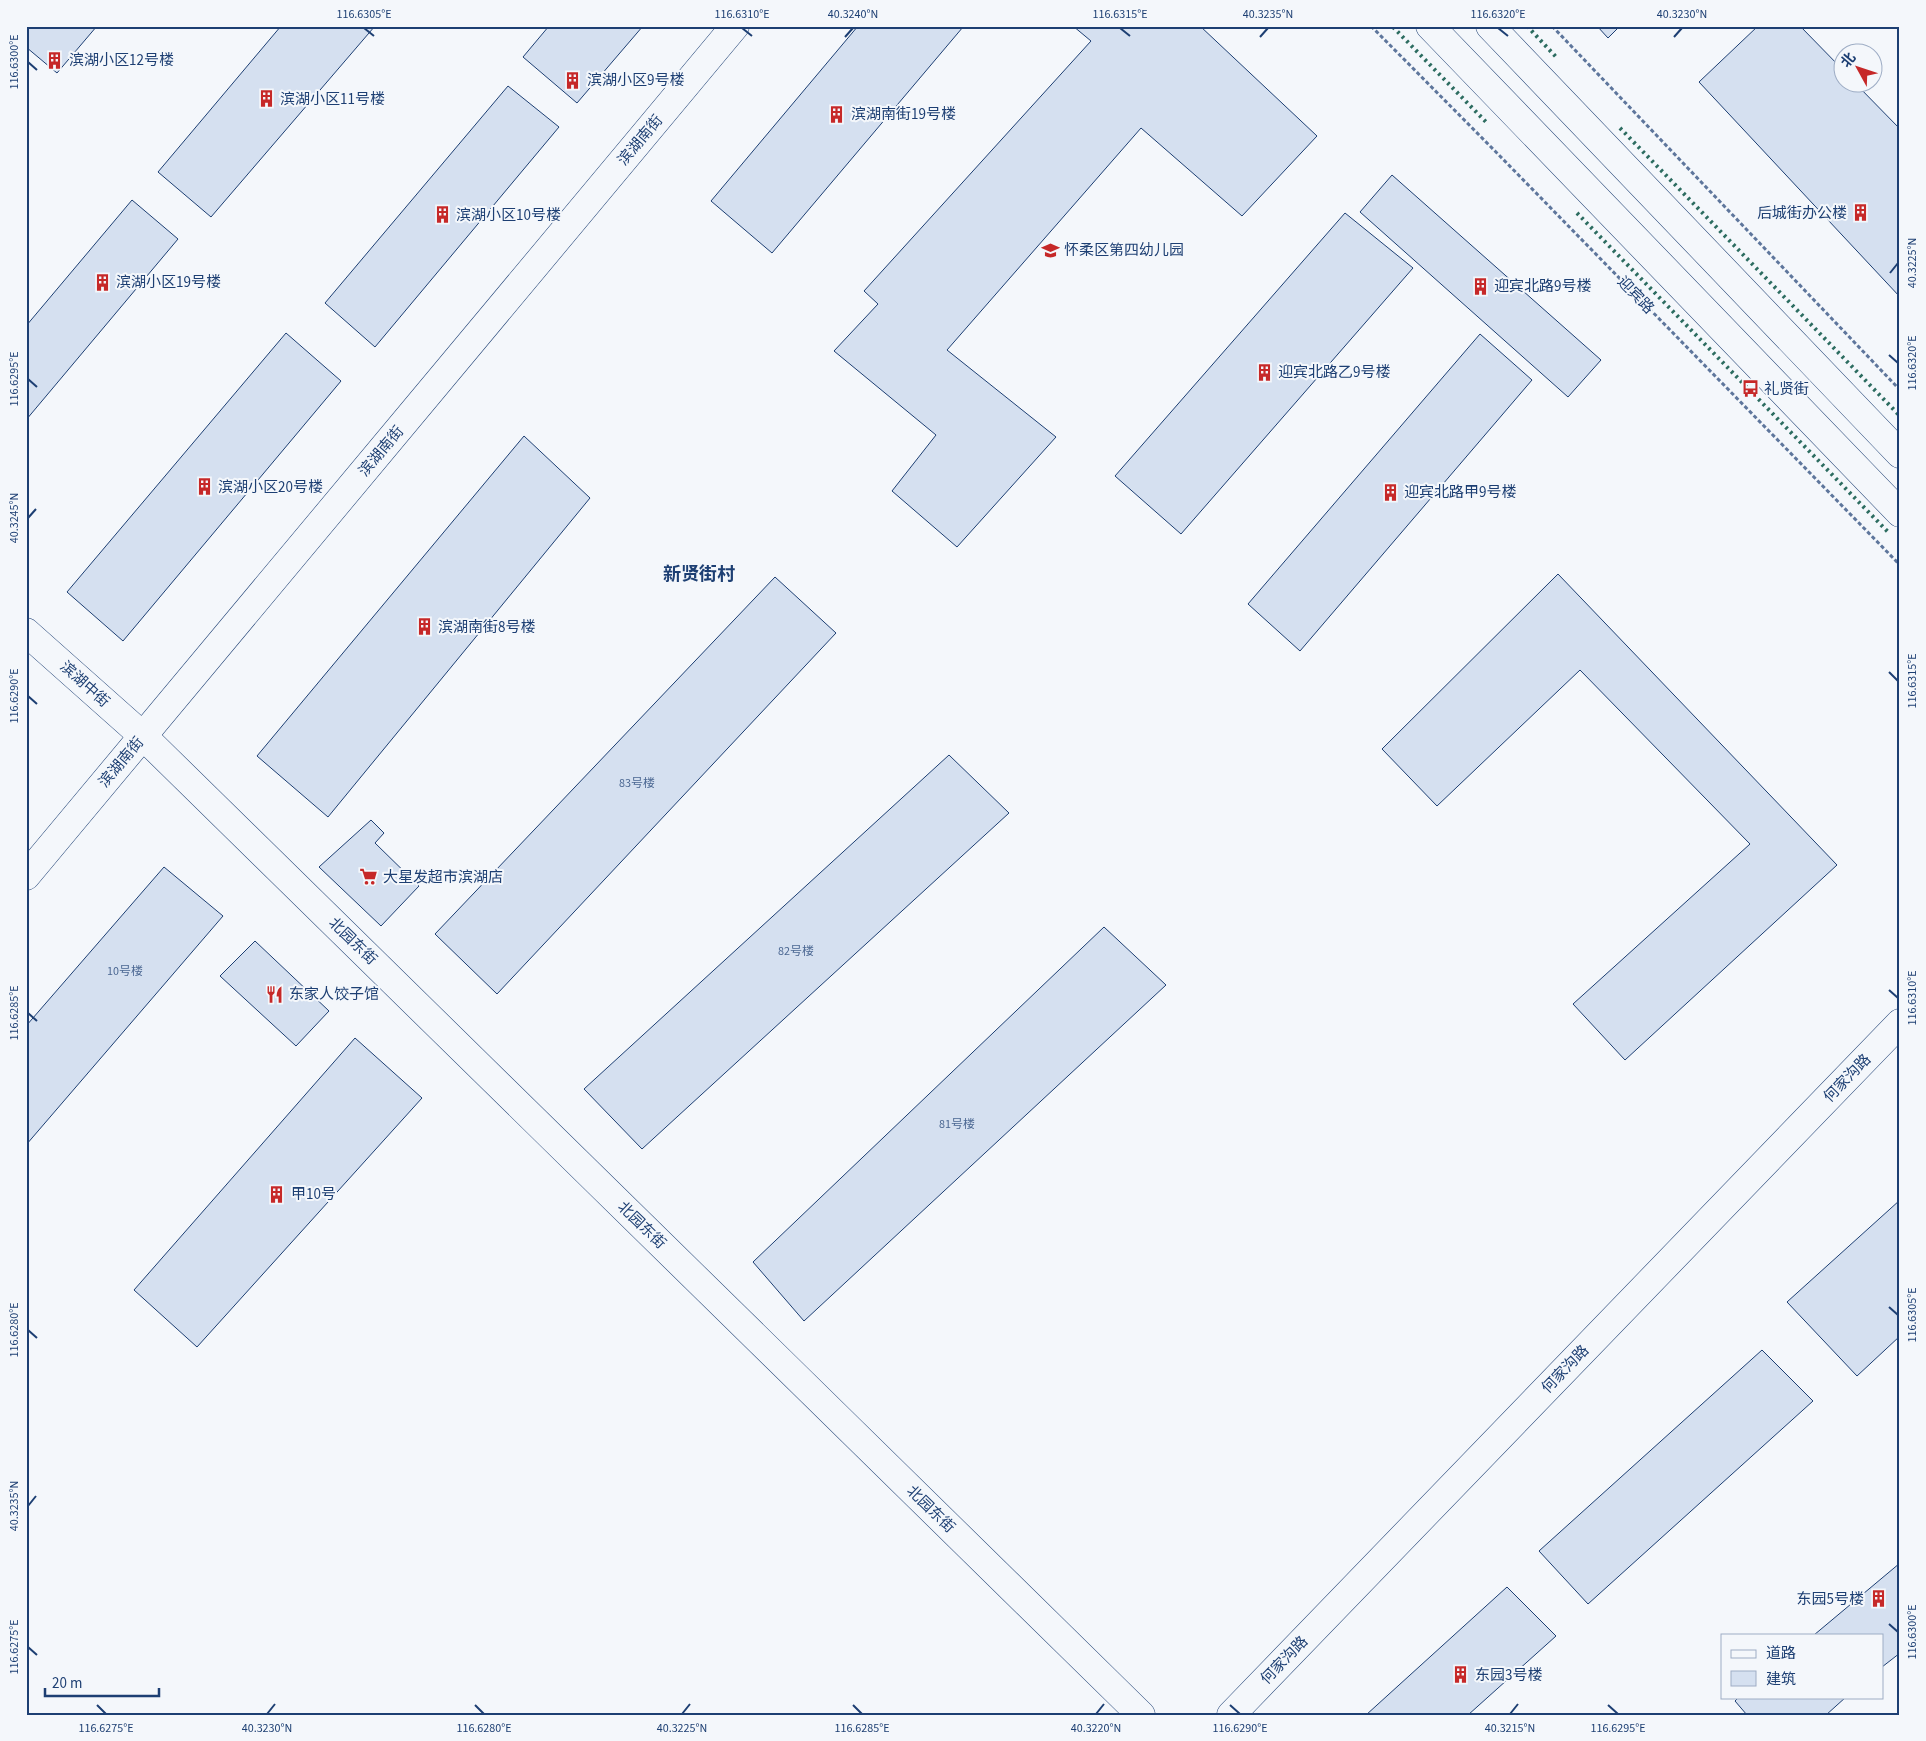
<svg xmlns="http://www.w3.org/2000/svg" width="1926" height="1741" viewBox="0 0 1926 1741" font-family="'Source Sans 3','Noto Sans SC',sans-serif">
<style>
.building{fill:#d5e0f0;stroke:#1d3f73}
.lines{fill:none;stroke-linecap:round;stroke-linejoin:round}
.minor-casing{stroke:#1d3f73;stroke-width:29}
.major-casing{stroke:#1d3f73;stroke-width:29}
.path{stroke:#5e769c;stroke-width:3;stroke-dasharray:4 2.5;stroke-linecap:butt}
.minor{stroke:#f4f7fb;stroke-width:28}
.major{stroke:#f4f7fb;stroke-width:28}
.hedge{stroke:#2c6c60;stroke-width:4;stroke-dasharray:2.5 4;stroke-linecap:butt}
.ticks{fill:none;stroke:#1d3f73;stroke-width:2}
.labels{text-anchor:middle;stroke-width:4;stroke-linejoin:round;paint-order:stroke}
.number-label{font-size:12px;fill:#4b6792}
.poi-label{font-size:15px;fill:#1d3f73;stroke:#f4f7fb;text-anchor:start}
.street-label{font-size:15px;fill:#1d3f73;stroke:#f4f7fb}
.quarter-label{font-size:18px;font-weight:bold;fill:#1d3f73;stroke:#f4f7fb}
.neatline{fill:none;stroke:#1d3f73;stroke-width:2}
.ticks-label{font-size:12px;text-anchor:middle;fill:#1d3f73}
</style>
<rect width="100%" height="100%" fill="#f4f7fb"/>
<path class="building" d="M26,26H97L57,73L26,47Z
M281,26H375L211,217L158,172Z
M549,26H643L577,103L523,57Z
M858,26L963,27L772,253L711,201Z
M1073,26H1200L1317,136L1242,216L1141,128L947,350L1056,437L957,547L892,491L936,435L834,351L878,304L864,291L1091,41Z
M1597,26H1620L1608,38Z
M1758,26H1800L1844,71V82H1854L1900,129V297L1699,82Z
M508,86L559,127L375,347L325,303Z
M1392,175L1601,360L1568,397L1360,212Z
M132,200L178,239L26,420V326Z
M1345,213L1413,268L1181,534L1115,476Z
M286,333L341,381L123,641L67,592Z
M1480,334L1532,380L1300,651L1248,604Z
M524,436L590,498L328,817L257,756Z
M1558,574L1837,865L1625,1060L1573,1004L1750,844L1580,670L1437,806L1382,749Z
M775,577L836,633L497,994L435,934Z
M949,755L1009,813L642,1149L584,1089Z
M371,820L384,833L375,843L419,886L381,926L319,867Z
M164,867L223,916L26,1145V1026Z
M1104,927L1166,985L804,1321L753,1262Z
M255,941L329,1011L296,1046L220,976Z
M355,1038L422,1098L197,1347L134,1290Z
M1900,1200V1336L1857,1376L1787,1302Z
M1762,1350L1813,1401L1588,1604L1539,1551Z
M1900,1563V1653L1882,1667V1635H1814Z
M1507,1587L1556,1636L1468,1715H1366Z
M1739,1697H1846L1826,1715H1747L1735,1701Z"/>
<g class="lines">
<defs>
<path id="minor" d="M26,632L143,736L1141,1715
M26,876L735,26
M1231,1715L1900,1023"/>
<path id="major" d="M1430,26L1900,513
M1490,26L1900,454"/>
</defs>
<use href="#minor" class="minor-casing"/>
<use href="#major" class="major-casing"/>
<path class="path" d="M1371,26L1495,151L1900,565
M1552,26L1900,390"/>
<use href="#minor" class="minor"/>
<use href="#major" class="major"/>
<path class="hedge" d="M1527,26L1558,59
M1393,27L1488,124
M1620,128L1900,416
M1577,213L1889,533"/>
</g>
<path class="ticks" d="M364,28L374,36M742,28L752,36M1120,28L1130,36M1498,28L1508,36M845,37L853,28M1260,37L1268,28M1674,37L1682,28M28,62L37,70M1890,273L1898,263M1889,355L1898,363M28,379L37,387M28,518L36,509M1889,672L1898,681M28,696L37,704M1889,990L1898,998M28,1013L37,1021M1889,1307L1898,1315M28,1330L37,1338M28,1506L36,1496M1889,1624L1898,1632M28,1647L37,1655M97,1705L106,1714M475,1705L484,1714M853,1705L862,1714M1230,1705L1240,1714M1608,1705L1618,1714M267,1714L275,1704M682,1714L690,1704M1096,1714L1104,1704M1510,1714L1518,1704"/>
<defs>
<symbol id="building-bare" viewBox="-9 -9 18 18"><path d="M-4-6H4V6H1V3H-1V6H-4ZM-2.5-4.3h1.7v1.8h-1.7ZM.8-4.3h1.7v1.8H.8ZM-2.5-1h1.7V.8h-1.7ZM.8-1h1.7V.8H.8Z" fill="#c62828" stroke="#f4f7fb" stroke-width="2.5" paint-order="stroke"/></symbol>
<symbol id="school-bare" viewBox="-9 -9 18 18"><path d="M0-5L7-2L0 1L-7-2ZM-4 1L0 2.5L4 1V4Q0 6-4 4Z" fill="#c62828" stroke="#f4f7fb" stroke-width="2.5" paint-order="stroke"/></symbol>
<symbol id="bus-bare" viewBox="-9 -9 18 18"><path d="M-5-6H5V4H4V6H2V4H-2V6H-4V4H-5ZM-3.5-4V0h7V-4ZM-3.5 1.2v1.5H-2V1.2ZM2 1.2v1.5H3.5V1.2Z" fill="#c62828" stroke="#f4f7fb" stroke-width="2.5" paint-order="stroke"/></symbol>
<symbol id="supermarket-bare" viewBox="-9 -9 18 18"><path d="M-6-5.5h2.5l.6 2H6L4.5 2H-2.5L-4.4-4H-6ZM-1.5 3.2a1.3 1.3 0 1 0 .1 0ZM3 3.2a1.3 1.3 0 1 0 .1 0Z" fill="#c62828" stroke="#f4f7fb" stroke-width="2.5" paint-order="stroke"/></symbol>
<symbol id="restaurant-bare" viewBox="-9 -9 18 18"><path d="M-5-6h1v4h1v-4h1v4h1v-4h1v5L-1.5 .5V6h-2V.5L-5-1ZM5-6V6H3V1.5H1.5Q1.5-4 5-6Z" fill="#c62828" stroke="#f4f7fb" stroke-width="2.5" paint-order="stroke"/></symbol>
</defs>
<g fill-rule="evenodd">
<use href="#building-bare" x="42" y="48" width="25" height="25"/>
<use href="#building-bare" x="560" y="68" width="25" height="25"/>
<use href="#building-bare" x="254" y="86" width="25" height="25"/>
<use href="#building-bare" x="824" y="102" width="25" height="25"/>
<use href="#building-bare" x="1848" y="200" width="25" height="25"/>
<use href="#building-bare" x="430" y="202" width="25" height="25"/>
<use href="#school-bare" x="1038" y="238" width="25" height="25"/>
<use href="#building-bare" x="90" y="270" width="25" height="25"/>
<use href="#building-bare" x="1468" y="274" width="25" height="25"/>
<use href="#building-bare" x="1252" y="360" width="25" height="25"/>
<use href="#bus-bare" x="1738" y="376" width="25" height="25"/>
<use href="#building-bare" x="192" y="474" width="25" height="25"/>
<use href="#building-bare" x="1378" y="480" width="25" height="25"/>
<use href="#building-bare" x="412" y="614" width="25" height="25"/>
<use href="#supermarket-bare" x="356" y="864" width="25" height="25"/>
<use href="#restaurant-bare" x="262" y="982" width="25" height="25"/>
<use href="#building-bare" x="264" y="1182" width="25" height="25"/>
<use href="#building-bare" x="1866" y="1586" width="25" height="25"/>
<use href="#building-bare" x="1448" y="1662" width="25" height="25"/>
</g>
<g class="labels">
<g class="number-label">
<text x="637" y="787">83号楼</text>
<text x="796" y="955">82号楼</text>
<text x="125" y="975">10号楼</text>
<text x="957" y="1128">81号楼</text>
</g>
<g class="poi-label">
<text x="69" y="65">滨湖小区12号楼</text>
<text x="587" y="85">滨湖小区9号楼</text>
<text x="280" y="104">滨湖小区11号楼</text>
<text x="851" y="119">滨湖南街19号楼</text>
<text x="1847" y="218" text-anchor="end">后城街办公楼</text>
<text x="456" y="220">滨湖小区10号楼</text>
<text x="1064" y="255">怀柔区第四幼儿园</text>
<text x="116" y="287">滨湖小区19号楼</text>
<text x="1494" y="291">迎宾北路9号楼</text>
<text x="1278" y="377">迎宾北路乙9号楼</text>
<text x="1764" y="394">礼贤街</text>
<text x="218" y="492">滨湖小区20号楼</text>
<text x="1404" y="497">迎宾北路甲9号楼</text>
<text x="438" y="632">滨湖南街8号楼</text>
<text x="383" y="882">大星发超市滨湖店</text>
<text x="289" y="999">东家人饺子馆</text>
<text x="291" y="1199">甲10号</text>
<text x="1864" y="1604" text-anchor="end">东园5号楼</text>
<text x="1475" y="1680">东园3号楼</text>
</g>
<g class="street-label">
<text transform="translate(640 140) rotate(-50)" y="5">滨湖南街</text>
<text transform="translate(1636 295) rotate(46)" y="5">迎宾路</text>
<text transform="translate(381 451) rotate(-50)" y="5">滨湖南街</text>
<text transform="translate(85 684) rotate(42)" y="5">滨湖中街</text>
<text transform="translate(121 762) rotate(-50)" y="5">滨湖南街</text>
<text transform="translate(353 941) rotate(44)" y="5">北园东街</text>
<text transform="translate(1847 1078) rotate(-46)" y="5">何家沟路</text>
<text transform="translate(642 1225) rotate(44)" y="5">北园东街</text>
<text transform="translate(1565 1369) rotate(-46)" y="5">何家沟路</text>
<text transform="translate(931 1509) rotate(44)" y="5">北园东街</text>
<text transform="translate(1284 1660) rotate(-46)" y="5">何家沟路</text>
</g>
<g class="quarter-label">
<text x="699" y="580">新贤街村</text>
</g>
</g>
<rect width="1926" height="1741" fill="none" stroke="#f4f7fb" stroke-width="55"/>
<rect x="1721" y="1634" width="162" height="65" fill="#f4f7fb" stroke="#9eadc5"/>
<rect x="1731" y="1650" width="25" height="8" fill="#f4f7fb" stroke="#9eadc5"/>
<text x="1766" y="1658" font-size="15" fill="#1d3f73">道路</text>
<rect x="1731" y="1671" width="25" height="15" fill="#d5e0f0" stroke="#9eadc5"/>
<text x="1766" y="1684" font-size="15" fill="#1d3f73">建筑</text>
<g transform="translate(1858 68) rotate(310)"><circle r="24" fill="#f4f7fb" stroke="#9eadc5"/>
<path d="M0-4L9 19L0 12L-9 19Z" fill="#c62828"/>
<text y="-8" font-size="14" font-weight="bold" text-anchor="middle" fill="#1d3f73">北</text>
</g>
<path d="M45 1688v8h114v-8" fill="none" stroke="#1d3f73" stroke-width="2.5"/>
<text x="52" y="1688" font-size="15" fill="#1d3f73" stroke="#f4f7fb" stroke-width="4" paint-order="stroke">20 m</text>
<rect x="28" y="28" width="1870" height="1686" class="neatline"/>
<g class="ticks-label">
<text x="364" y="18">116.6305°E</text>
<text x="742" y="18">116.6310°E</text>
<text x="853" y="18">40.3240°N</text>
<text x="1120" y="18">116.6315°E</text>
<text x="1268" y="18">40.3235°N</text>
<text x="1498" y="18">116.6320°E</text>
<text x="1682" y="18">40.3230°N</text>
<text transform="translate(14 62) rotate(-90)" y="4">116.6300°E</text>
<text transform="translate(1912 263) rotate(-90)" y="4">40.3225°N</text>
<text transform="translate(1912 363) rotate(-90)" y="4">116.6320°E</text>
<text transform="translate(14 379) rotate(-90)" y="4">116.6295°E</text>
<text transform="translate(14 518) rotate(-90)" y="4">40.3245°N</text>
<text transform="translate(1912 681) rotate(-90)" y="4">116.6315°E</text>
<text transform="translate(14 696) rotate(-90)" y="4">116.6290°E</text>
<text transform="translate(1912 998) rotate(-90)" y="4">116.6310°E</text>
<text transform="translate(14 1013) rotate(-90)" y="4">116.6285°E</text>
<text transform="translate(1912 1315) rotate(-90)" y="4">116.6305°E</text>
<text transform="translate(14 1330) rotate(-90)" y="4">116.6280°E</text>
<text transform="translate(14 1506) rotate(-90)" y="4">40.3235°N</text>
<text transform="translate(1912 1632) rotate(-90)" y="4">116.6300°E</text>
<text transform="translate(14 1647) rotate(-90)" y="4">116.6275°E</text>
<text x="106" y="1732">116.6275°E</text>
<text x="267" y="1732">40.3230°N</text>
<text x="484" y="1732">116.6280°E</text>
<text x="682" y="1732">40.3225°N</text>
<text x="862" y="1732">116.6285°E</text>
<text x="1096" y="1732">40.3220°N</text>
<text x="1240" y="1732">116.6290°E</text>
<text x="1510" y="1732">40.3215°N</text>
<text x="1618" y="1732">116.6295°E</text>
</g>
</svg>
